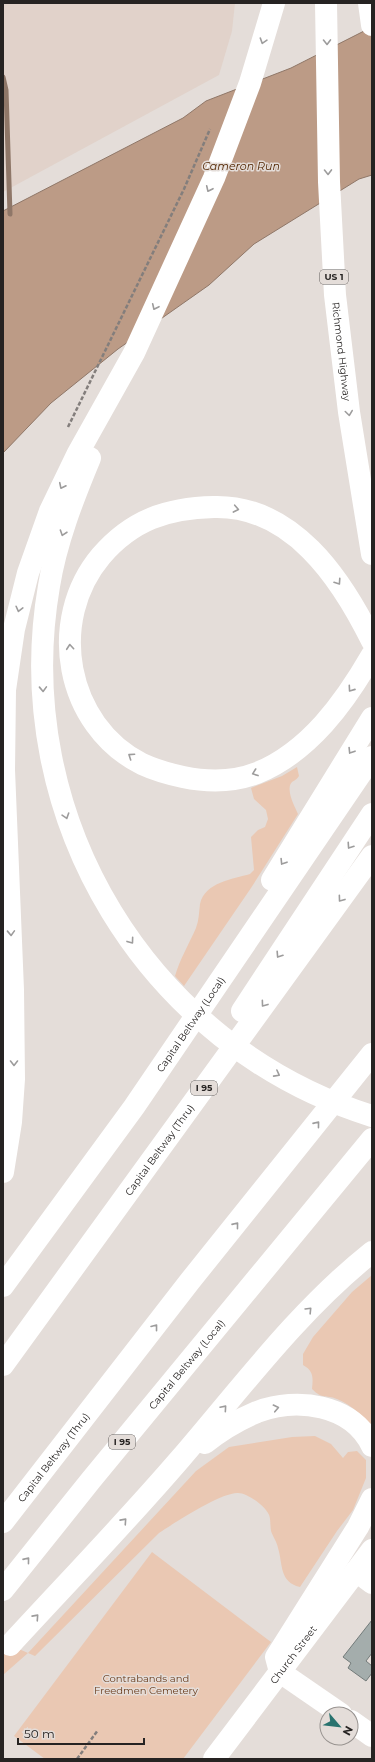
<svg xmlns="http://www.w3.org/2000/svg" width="375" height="1762" viewBox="0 0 375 1762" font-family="Montserrat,sans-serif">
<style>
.built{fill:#e1d2ca}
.green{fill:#eac8b3}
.water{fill:#bc9b86;stroke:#8f7768}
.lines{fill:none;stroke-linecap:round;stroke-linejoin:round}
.stream{stroke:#8f7768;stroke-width:5}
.building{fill:#a4adac;stroke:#737b7a}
.path{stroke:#837e7c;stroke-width:2.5;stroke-dasharray:4 2;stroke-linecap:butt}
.minor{stroke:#fff;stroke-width:22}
.highway{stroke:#fff;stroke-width:22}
.oneway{stroke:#9d9c9c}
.labels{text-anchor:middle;stroke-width:3;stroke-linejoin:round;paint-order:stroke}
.shield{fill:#e4ddd9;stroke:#5f5b59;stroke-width:1}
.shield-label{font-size:9px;font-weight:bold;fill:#262322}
.street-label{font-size:10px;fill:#262322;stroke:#e4ddd9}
.park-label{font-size:10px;fill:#693b1b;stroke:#e4ddd9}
.water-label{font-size:11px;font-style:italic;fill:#532703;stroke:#e4ddd9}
</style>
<rect width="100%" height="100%" fill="#e4ddd9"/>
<path class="built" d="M3,3H235L232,31L219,75L3,192Z"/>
<path class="green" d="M297,767L299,776C297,779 295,780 292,782C285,789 295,807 298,814L251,888L184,986L175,976C180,959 189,944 196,928C199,920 199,912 200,904C205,882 233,879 250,874L254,870L251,837L258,830L265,827L268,819L266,810L254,799L251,788L282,776Z
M372,1275V1429C364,1417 352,1405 337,1399C325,1394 323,1400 312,1389C313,1378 314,1371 303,1365V1354L313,1337L352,1292Z
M315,1436L331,1444L343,1458L348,1452L357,1451L366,1460V1478L353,1510L337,1531L300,1587C279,1582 283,1564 278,1548C277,1542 273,1537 271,1531C270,1525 271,1517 268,1513C264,1505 247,1493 238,1493C222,1492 174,1523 159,1533L35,1656L28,1653L3,1675V1642L28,1653L196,1471L229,1447L292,1437Z
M152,1552L271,1642L183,1759H45L14,1736Z"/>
<path class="water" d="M372,27V175L359,179L254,244L209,285L118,349L51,403L3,453V211L183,118L206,101L291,68Z"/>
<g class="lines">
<path class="stream" d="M3,77L6,90L10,214"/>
</g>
<path class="building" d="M372,1620V1653L366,1661L372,1666V1673L366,1681L348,1668L351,1663L343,1657Z"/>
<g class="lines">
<path class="path" d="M68,427L184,189L210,129
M77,1759L98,1730"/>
<g class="minor">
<path d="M356,1571L372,1583"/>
<path d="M280,1672L341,1714"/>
<path d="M351,1721L372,1736"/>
<path id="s1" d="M214,1759L372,1550"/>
</g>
<g class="highway">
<path id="s2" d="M326,3L329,182L335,295L349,412L372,554"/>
<path d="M369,3L372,25"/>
<path d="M90,458C73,499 56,542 49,586C9,818 148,1046 372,1116"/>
<path d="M372,641C341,578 292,505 214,507C167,508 132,520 101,556C47,620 65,725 142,764C155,770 169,774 183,777C207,782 234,782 257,773C309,752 345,702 372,655"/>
<path d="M272,880L372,718"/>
<path d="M242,1011L372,814"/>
<path d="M3,1172L11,1122L14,1079L13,990L4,770L5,690L14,629L28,573L50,511L78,453L134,353L214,178L250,83L274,3"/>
<path id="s3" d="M3,1286L134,1107L372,757"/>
<path id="s4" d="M3,1365L372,856"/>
<path d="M205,1443C221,1430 238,1420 257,1412C297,1397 352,1404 372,1446"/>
<path id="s5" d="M3,1522L190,1281L372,1054"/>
<path id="s6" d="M3,1590L91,1480L372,1139"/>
<path d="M10,1645C67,1583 126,1522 181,1458C242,1387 299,1310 372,1252"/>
<path d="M280,1672L276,1657L358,1527L372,1499"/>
</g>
</g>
<defs><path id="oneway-chevron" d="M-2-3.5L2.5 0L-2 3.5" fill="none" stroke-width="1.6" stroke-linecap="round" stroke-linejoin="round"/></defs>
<g class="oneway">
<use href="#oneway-chevron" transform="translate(263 41) rotate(108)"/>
<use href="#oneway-chevron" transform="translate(327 42) rotate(89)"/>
<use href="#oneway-chevron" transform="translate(328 172) rotate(89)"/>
<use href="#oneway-chevron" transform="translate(209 189) rotate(115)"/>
<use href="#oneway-chevron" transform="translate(155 307) rotate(115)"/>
<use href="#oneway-chevron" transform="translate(349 413) rotate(82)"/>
<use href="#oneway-chevron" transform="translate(62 486) rotate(116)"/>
<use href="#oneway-chevron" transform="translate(236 509) rotate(11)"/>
<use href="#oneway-chevron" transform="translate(63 533) rotate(109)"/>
<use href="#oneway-chevron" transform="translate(338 582) rotate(56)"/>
<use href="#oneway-chevron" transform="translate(19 609) rotate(104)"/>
<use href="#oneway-chevron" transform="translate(70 647) rotate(-95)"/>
<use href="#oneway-chevron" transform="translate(43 689) rotate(88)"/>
<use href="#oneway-chevron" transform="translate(351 689) rotate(125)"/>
<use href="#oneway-chevron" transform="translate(351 751) rotate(122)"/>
<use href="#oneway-chevron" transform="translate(131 756) rotate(-146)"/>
<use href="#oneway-chevron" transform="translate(255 773) rotate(160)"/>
<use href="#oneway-chevron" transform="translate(66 816) rotate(72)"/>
<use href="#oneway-chevron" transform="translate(350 846) rotate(124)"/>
<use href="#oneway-chevron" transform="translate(283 862) rotate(122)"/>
<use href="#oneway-chevron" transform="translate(341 899) rotate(126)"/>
<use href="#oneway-chevron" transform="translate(11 933) rotate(88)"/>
<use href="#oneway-chevron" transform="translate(131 941) rotate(54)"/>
<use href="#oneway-chevron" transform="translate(279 955) rotate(123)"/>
<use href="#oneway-chevron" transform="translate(264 1004) rotate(126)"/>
<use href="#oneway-chevron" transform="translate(14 1063) rotate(90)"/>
<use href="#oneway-chevron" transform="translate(277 1074) rotate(28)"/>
<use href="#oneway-chevron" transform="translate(317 1124) rotate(-51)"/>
<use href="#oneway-chevron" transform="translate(236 1225) rotate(-51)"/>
<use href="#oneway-chevron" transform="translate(309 1310) rotate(-46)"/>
<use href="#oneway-chevron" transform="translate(155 1327) rotate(-52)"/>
<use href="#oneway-chevron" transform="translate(224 1408) rotate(-49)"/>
<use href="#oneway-chevron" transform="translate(276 1408) rotate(-12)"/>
<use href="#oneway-chevron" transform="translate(124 1521) rotate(-48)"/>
<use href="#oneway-chevron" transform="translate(27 1560) rotate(-51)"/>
<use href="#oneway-chevron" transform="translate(36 1617) rotate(-48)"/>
</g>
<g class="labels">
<g class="shield">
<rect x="320" y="270" width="28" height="14" rx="3"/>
<rect x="191" y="1081" width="26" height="14" rx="3"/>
<rect x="109" y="1435" width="26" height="14" rx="3"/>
</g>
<g class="shield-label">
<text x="334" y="280">US 1</text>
<text x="204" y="1091">I 95</text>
<text x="122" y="1445">I 95</text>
</g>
<g class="street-label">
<text dy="4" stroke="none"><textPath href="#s2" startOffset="349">Richmond Highway</textPath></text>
<text dy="4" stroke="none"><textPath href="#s3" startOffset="322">Capital Beltway (Local)</textPath></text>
<text dy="4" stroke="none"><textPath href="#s4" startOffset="266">Capital Beltway (Thru)</textPath></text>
<text dy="4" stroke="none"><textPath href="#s6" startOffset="291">Capital Beltway (Local)</textPath></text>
<text dy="4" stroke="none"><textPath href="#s5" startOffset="82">Capital Beltway (Thru)</textPath></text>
<text dy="4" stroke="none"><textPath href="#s1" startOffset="131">Church Street</textPath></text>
</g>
<g class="park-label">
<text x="146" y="1682">Contrabands and<tspan x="146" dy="12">Freedmen Cemetery</tspan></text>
</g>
<g class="water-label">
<text x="241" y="170">Cameron Run</text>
</g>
</g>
<rect width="375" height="1762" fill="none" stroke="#262322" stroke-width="8"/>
<g transform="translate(339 1726) rotate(118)"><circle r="19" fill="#e4ddd9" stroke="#989390"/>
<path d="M0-3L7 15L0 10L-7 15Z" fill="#28726e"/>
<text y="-6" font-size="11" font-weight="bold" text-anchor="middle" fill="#262322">N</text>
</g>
<path d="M18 1738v6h126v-6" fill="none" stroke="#262322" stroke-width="2"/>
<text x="24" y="1738" font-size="12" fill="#262322" stroke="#e4ddd9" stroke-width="3" paint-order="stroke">50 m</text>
</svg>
